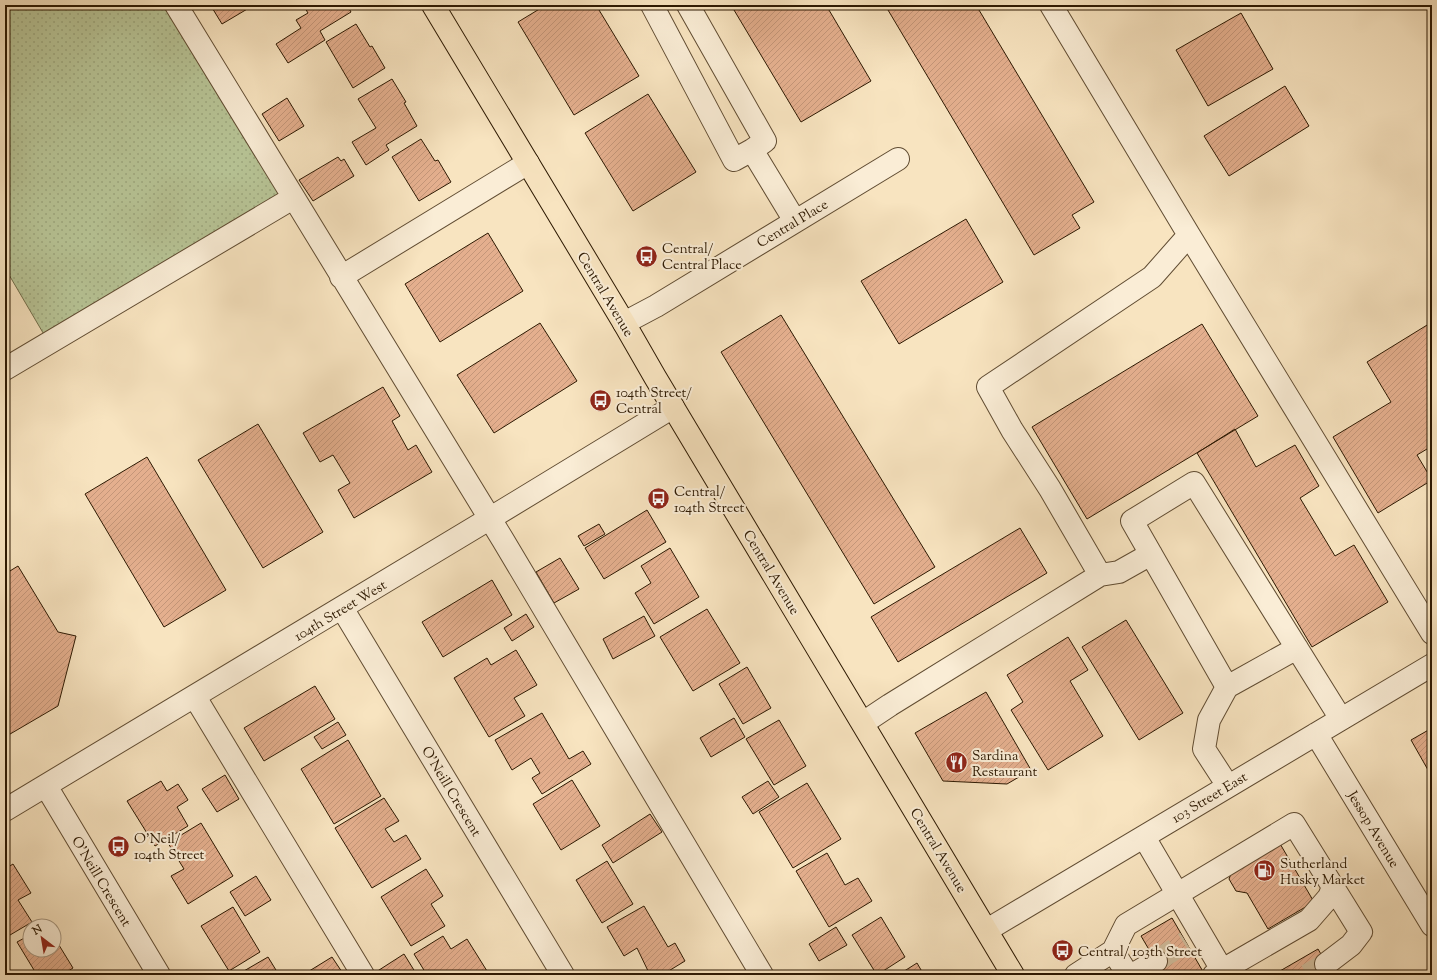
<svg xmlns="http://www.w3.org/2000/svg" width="1437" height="980" viewBox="0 0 1437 980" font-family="'Sorts Mill Goudy',serif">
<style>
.grass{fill:url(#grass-dots);stroke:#726f4c}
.building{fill:url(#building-hatch);stroke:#2d1902}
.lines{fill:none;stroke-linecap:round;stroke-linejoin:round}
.minor-tunnel{stroke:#cfbb9a;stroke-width:22;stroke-dasharray:22 11;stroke-linecap:butt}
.minor-casing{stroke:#604c32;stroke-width:24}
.major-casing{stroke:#2d1902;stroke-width:24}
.minor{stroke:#faedd6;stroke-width:22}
.major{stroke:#f8e4c0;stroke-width:22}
.labels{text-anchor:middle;stroke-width:4;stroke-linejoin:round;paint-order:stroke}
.street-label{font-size:14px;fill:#2d1902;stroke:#faedd6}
.poi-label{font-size:14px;fill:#2d1902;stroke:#faedd6;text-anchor:start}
</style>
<defs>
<pattern id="grass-dots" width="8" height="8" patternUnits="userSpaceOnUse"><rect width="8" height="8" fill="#b8c597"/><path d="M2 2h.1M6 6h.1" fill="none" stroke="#9ea980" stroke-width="1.8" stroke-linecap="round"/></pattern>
<pattern id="building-hatch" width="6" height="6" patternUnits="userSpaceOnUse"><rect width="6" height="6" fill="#e4af8e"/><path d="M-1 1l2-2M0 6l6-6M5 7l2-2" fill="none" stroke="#c49679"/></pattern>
</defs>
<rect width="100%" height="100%" fill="#f8e4c0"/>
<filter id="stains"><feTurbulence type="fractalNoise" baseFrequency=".005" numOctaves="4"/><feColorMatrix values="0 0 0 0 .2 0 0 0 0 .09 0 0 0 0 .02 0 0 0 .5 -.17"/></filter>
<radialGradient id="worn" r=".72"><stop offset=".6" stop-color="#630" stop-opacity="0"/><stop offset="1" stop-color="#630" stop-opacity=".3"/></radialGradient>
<path class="grass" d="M5,5H172L293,198L49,343L5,268Z"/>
<path class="building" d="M212,5H254L222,24L211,6Z
M303,5H347L351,12L320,31L325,40L288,63L276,44L301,28L296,20L308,13Z
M546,5H596L639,76L574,115L518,22Z
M731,5H826L871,81L801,122Z
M885,5H976L1094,202L1072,215L1080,228L1034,255Z
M1241,13L1273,69L1208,106L1176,50Z
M356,24L370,47L372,46L385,68L353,88L326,42Z
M392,79L406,102L404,103L417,126L386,145L389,150L366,165L352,142L376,128L358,99Z
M1285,86L1309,126L1229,176L1204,136Z
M648,94L696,172L633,211L585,133Z
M287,98L304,126L279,141L262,114Z
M421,139L435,161L438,160L451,182L419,201L392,157Z
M338,157L341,161L344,159L354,176L313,201L299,180Z
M966,219L1003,282L899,344L861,281Z
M488,233L523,291L440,342L405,284Z
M781,315L935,567L874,604L721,352Z
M1432,322V446L1417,455L1432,480L1378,513L1333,437L1391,402L1367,362Z
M540,323L577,381L494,433L457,375Z
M1202,324L1258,416L1087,519L1032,427Z
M383,387L400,416L392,421L408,450L416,445L432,472L354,518L338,490L350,483L333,455L320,462L303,433Z
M258,424L323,532L263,568L198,460Z
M1235,429L1256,467L1295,445L1319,486L1300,498L1335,556L1354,545L1388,602L1312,647L1197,453Z
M147,457L226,590L164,627L85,494Z
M647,510L666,542L604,579L585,548Z
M599,524L605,534L584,546L578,536Z
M1020,528L1047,573L898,662L871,617Z
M670,548L699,597L654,624L635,593L651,583L641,566Z
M560,558L579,589L554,603L536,572Z
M18,566L58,632L76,636L58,706L5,737V574Z
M492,580L512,615L443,657L422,622Z
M707,609L740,663L693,691L660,637Z
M526,614L534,627L512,641L504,628Z
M644,616L655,636L613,659L603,639Z
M1126,620L1183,713L1139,740L1082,647Z
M1068,637L1088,670L1070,681L1103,736L1048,770L1011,710L1023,702L1007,675Z
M516,650L537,685L514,698L525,716L489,737L454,678L487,658L491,665Z
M747,667L771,708L743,724L719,684Z
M315,686L335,719L264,761L244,728Z
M986,692L1031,770L1007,784L943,781L915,733Z
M542,713L569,759L583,751L591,764L542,794L532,778L540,773L531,758L512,770L495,740Z
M734,718L745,737L711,757L700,738Z
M779,720L806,766L774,785L746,739Z
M338,722L346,735L322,749L314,737Z
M1432,728V777L1411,740Z
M348,740L381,796L334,824L301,769Z
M225,775L239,799L217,812L202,789Z
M572,780L600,826L561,850L533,804Z
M161,781L167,791L178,784L188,800L177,807L188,826L155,846L127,801Z
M768,781L779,797L753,814L742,797Z
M807,783L841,839L793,868L759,812Z
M384,798L399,821L385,829L394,842L406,835L421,859L372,888L335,828Z
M650,814L662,832L613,863L602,845Z
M201,823L233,876L188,904L171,876L184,869L168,843Z
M1279,842L1314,902L1268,929L1247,893L1236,891L1229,879L1233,869Z
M827,853L845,885L858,878L872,901L829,927L796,871Z
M607,861L633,904L602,923L576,880Z
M13,864L31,893L18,900L32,922L5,938V869Z
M426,869L443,896L431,904L445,926L411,946L381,897Z
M256,876L271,900L245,916L230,892Z
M644,906L668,947L675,943L685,961L662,975H650L637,948L624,956L607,927Z
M233,907L260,952L229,971L201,926Z
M881,917L905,957L877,975L852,935Z
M1172,918L1205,975H1164L1141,936Z
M836,927L847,945L819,961L809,944Z
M30,935V950H54V937L73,968L62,975H37L17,942Z
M443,936L451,949L467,939L487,971L481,975H427L414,954Z
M1318,949L1333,975H1273Z
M404,954L417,975H377L376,972Z
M268,957L279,975H237Z
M332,957L344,975H307L306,973Z
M917,963L924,975H898Z"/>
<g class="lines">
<path class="minor-tunnel" d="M1156,961L1186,942
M1307,975L1326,964"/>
<defs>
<path id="minor" d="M176,5L503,540L762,975
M652,5L734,160L752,150L795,221
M688,5L765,141L752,150
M1051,5L1189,235L1432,633
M341,277L528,163
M624,323L656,306L898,159
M5,369L293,198
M1100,575L1119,572L1151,554
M342,608L563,975
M1297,648L1227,687L1132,521L1194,483L1341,719
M1227,687L1209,720L1204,749L1228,786
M195,697L363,975
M863,723L890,705L1100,575L1050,489L1012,430L988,387L1152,277L1189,235
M1316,734L1432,925
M46,786L159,975
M5,810L489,519L673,407
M1144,837L1225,975
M987,930L1432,665
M1113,951L1128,975
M1076,975L1113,951L1126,925L1294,824L1361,932L1351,945L1326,964
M1132,975L1156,961
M1214,975L1309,920L1329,897L1333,887"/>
<path id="major" d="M433,5L624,323L655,377L1013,975"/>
</defs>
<use href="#minor" class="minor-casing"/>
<use href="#major" class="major-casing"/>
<use href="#minor" class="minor"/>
<use href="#major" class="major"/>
</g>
<defs>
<symbol id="bus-disc" viewBox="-11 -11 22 22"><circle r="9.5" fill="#8f2418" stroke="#faedd6"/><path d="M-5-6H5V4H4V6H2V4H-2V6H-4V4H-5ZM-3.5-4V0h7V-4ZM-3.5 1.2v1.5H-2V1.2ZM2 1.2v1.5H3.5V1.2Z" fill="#fff"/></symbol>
<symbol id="restaurant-disc" viewBox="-11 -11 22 22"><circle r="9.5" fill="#8f2418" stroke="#faedd6"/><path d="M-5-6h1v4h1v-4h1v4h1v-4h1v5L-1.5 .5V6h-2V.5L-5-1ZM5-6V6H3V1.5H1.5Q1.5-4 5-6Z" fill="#fff"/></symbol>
<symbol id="fuel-disc" viewBox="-11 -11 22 22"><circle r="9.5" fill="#8f2418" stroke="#faedd6"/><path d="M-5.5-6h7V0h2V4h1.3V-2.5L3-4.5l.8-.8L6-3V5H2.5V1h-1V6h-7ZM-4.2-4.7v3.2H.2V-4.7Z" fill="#fff"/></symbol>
</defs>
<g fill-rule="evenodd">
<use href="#bus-disc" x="634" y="244" width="25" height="25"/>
<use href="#bus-disc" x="588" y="388" width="25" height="25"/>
<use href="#bus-disc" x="646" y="486" width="25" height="25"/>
<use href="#restaurant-disc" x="944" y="750" width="25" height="25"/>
<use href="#bus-disc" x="106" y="834" width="25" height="25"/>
<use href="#fuel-disc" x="1252" y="858" width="25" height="25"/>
<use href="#bus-disc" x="1050" y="938" width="25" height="25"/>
</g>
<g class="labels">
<g class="street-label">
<text transform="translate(792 223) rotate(-31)" y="5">Central Place</text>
<text transform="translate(606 294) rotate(59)" y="5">Central Avenue</text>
<text transform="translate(772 572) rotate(59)" y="5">Central Avenue</text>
<text transform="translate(340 610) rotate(-31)" y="5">104th Street West</text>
<text transform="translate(452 791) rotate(59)" y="5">O'Neill Crescent</text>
<text transform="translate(1209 797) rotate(-31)" y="5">103 Street East</text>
<text transform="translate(1374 829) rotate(59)" y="5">Jessop Avenue</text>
<text transform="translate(939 850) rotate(59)" y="5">Central Avenue</text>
<text transform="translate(102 881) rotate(59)" y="5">O'Neill Crescent</text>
</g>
<g class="poi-label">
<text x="662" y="253">Central/<tspan x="662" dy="16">Central Place</tspan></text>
<text x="616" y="397">104th Street/<tspan x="616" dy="16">Central</tspan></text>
<text x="674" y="496">Central/<tspan x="674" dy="16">104th Street</tspan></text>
<text x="972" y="760">Sardina<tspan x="972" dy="16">Restaurant</tspan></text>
<text x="134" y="843">O'Neil/<tspan x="134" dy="16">104th Street</tspan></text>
<text x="1280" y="868">Sutherland<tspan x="1280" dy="16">Husky Market</tspan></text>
<text x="1078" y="956">Central/ 103th Street</text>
</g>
</g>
<rect width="1437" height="980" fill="none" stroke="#f8e4c0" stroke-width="20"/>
<rect x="6" y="6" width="1425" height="968" fill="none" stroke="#2d1902" stroke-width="2"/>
<rect x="10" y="10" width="1417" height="960" fill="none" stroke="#2d1902"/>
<g transform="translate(42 938) rotate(329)"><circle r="19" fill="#faedd6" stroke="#a89881"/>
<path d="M0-3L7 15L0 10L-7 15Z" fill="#8f2418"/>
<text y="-6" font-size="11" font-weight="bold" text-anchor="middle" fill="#2d1902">N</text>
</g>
<rect width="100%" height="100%" filter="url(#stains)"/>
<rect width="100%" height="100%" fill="url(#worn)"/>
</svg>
